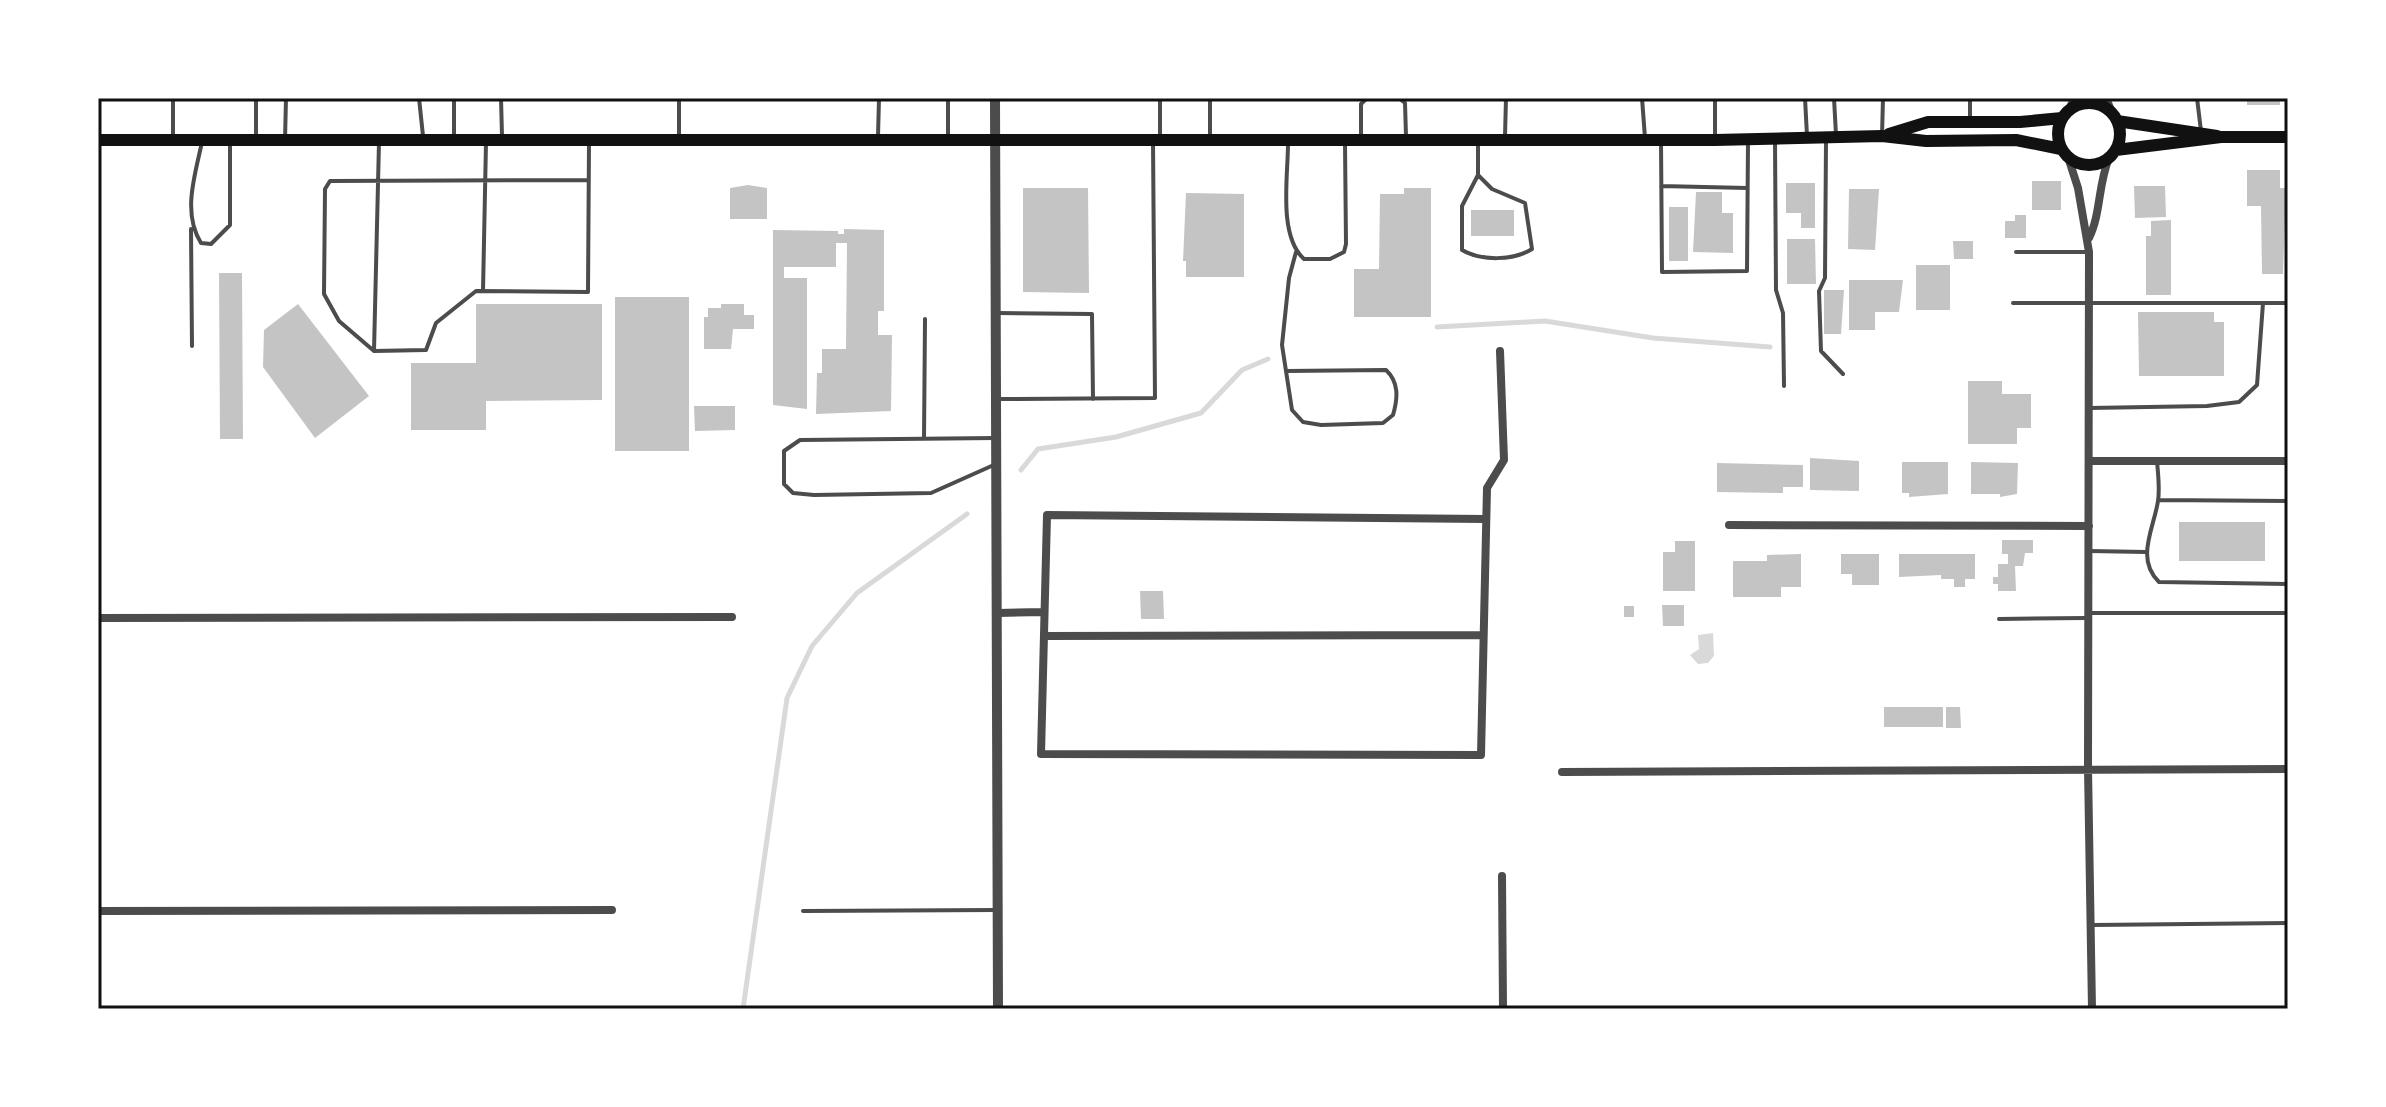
<svg xmlns="http://www.w3.org/2000/svg" width="2386" height="1107" viewBox="0 0 2386 1107" font-family="Manrope,sans-serif">
<style>
.water{fill:#d9d9d9}
.lines{fill:none;stroke-linecap:round;stroke-linejoin:round}
.stream{stroke:#d9d9d9;stroke-width:5}
.building{fill:#c4c4c4}
.service{stroke:#4c4c4c;stroke-width:4}
.minor{stroke:#4c4c4c;stroke-width:8}
.tertiary{stroke:#4c4c4c;stroke-width:10}
.secondary{stroke:#111;stroke-width:12}
.neatline{fill:none;stroke:#111;stroke-width:3}
</style>
<rect width="100%" height="100%" fill="#fff"/>
<path class="water" d="M1713,633L1714,656L1708,663L1698,664L1690,655L1699,649L1698,635Z"/>
<g class="lines">
<path class="stream" d="M1437,327L1545,321L1653,338L1770,347
M1021,470L1038,449L1116,437L1201,413L1242,370L1268,359
M743,1009L787,698L812,646L857,593L967,514"/>
</g>
<path class="building" d="M2247,98H2280V105H2247Z
M2247,170H2280V188H2286L2283,274H2262L2261,206H2247Z
M2032,181H2061V210H2032Z
M1786,183H1815V228H1801V213H1786Z
M748,185L767,188V219H730V188Z
M2134,186H2165L2166,217L2135,218Z
M1023,188H1088L1089,293L1023,292Z
M1404,188H1431V317H1354V269H1379L1380,194H1404Z
M1849,189H1879L1875,250L1848,249Z
M1696,192H1722V213H1733V253L1693,252Z
M1186,193L1244,194V277H1186V261H1183Z
M1669,207H1688V261H1669Z
M1471,210H1514V236H1471Z
M2015,215H2026V238H2005V221H2015Z
M2171,220V295H2146V236H2151V221Z
M844,229L884,230V311H878V335H892L891,411L816,414L817,373H822V349H846L847,243H836V267H784V278H807V409L773,405V230L838,231V234H844Z
M1787,239H1815L1816,284H1787Z
M1953,241H1973V259H1954Z
M1916,265H1950V310H1916Z
M219,273H242L243,439H220Z
M1849,280H1903L1899,312H1875V330H1849Z
M1824,290H1844L1841,334H1824Z
M615,297H689V451H615Z
M298,304L369,396L315,438L263,367L264,330Z
M476,304H602V400L486,401V430H411V363H476Z
M721,304H744V315H754V329H733L731,349H704V317H708V308H721Z
M2138,312H2214V322H2224V376H2139Z
M1968,381H2002V394H2031V428H2017V444H1968Z
M694,406H735V430L695,431Z
M1810,458L1859,461V491L1810,490Z
M1902,462H1948V494L1909,497V493H1902Z
M1971,462L2018,463L2017,494L2000,497V494H1971Z
M1717,463L1803,465V487H1783V493L1717,492Z
M2179,522H2265V561H2179Z
M2002,540H2033V553H2025L2023,566H2015L2016,591H1998V584H1993V577H1998V564H2008V554H2002Z
M1675,541H1695V591H1663V552H1675Z
M1801,554V587H1781V597H1733V561H1767V555Z
M1841,554H1879V585H1852V574H1841Z
M1899,554H1975V579H1965V587H1954V579H1941V575L1899,577Z
M1140,591H1163L1164,619H1141Z
M1662,605H1684V626H1663Z
M1624,606H1634V617H1624Z
M1884,707H1943V727H1884Z
M1946,707H1960L1961,728H1946Z"/>
<g class="lines">
<path class="service" d="M173,98V137
M256,98V137
M419,98L423,136
M454,98V140
M501,98L502,136
M1160,98V140
M1399,98L1405,103L1406,136
M1642,98L1645,138
M1715,98V138
M1805,98L1807,136
M1834,98L1836,135
M1970,98V120
M2197,98L2201,131
M878,136L879,98
M1505,136L1506,98
M1882,136L1883,98
M1210,137V98
M948,138V98
M1361,138V104L1367,98
M679,139V98
M285,140L286,98
M1826,141L1825,278L1819,291L1821,351L1843,374
M202,142C195,175 182,213 201,243L211,244L230,225V144
M379,142L374,351L426,350L436,323L476,291L588,292L589,143
M1661,142L1662,272L1747,271L1748,142
M1775,142L1776,290L1783,313L1784,386
M1288,144C1288,176 1278,236 1304,259H1330L1344,252L1346,244L1345,143
M1478,175L1492,189L1525,203L1532,249C1513,261 1481,261 1462,250V206L1478,175V142
M1661,186L1747,188
M191,229L192,346
M2016,252H2087
M483,291L486,142
M2013,303H2288
M997,313L1092,314L1093,399
M374,351L339,321L324,294L325,189L330,181L588,180
M1286,371L1386,370C1399,382 1398,398 1393,415L1383,423L1321,425L1303,422L1292,410L1282,345L1289,278L1296,252
M999,399L1155,398L1153,141
M2089,408L2207,406L2239,402L2257,385L2263,303
M924,439L925,319
M2157,461C2158,474 2160,488 2158,501C2154,528 2135,559 2159,582L2288,584
M996,464L931,493L814,495L793,493L784,484V451L800,440L996,438
M2158,500L2288,501
M2089,551L2146,552
M2088,613H2288
M1999,619L2086,618
M803,911L996,910
M2093,925L2288,923"/>
<path class="minor" d="M2106,98L2113,115
M2069,110L2074,98
M2068,157L2078,188L2089,252L2088,768L2092,1009
M2089,238C2101,214 2098,184 2109,158
M2089,461H2288
M1485,519L1047,515L1041,754L1481,755L1487,488L1504,460L1500,351
M1729,525L2089,526
M998,613L1044,612
M98,618L732,617
M1044,636L1483,635
M1562,772L2288,769
M1502,876L1503,1009
M98,911L612,910"/>
<path class="tertiary" d="M995,98L998,1009"/>
<path class="secondary" d="M2058 134a31 31 0 1 1 62 0a31 31 0 1 1-62 0Z
M2117,121L2217,136
M1889,134L1928,122H2020L2062,118
M98,140H1715L1882,136L1926,141L2016,140L2061,149
M2116,150L2221,137H2288"/>
</g>
<rect width="2386" height="1107" fill="none" stroke="#ffffff" stroke-width="200"/>
<rect x="100" y="100" width="2186" height="907" class="neatline"/>
</svg>
